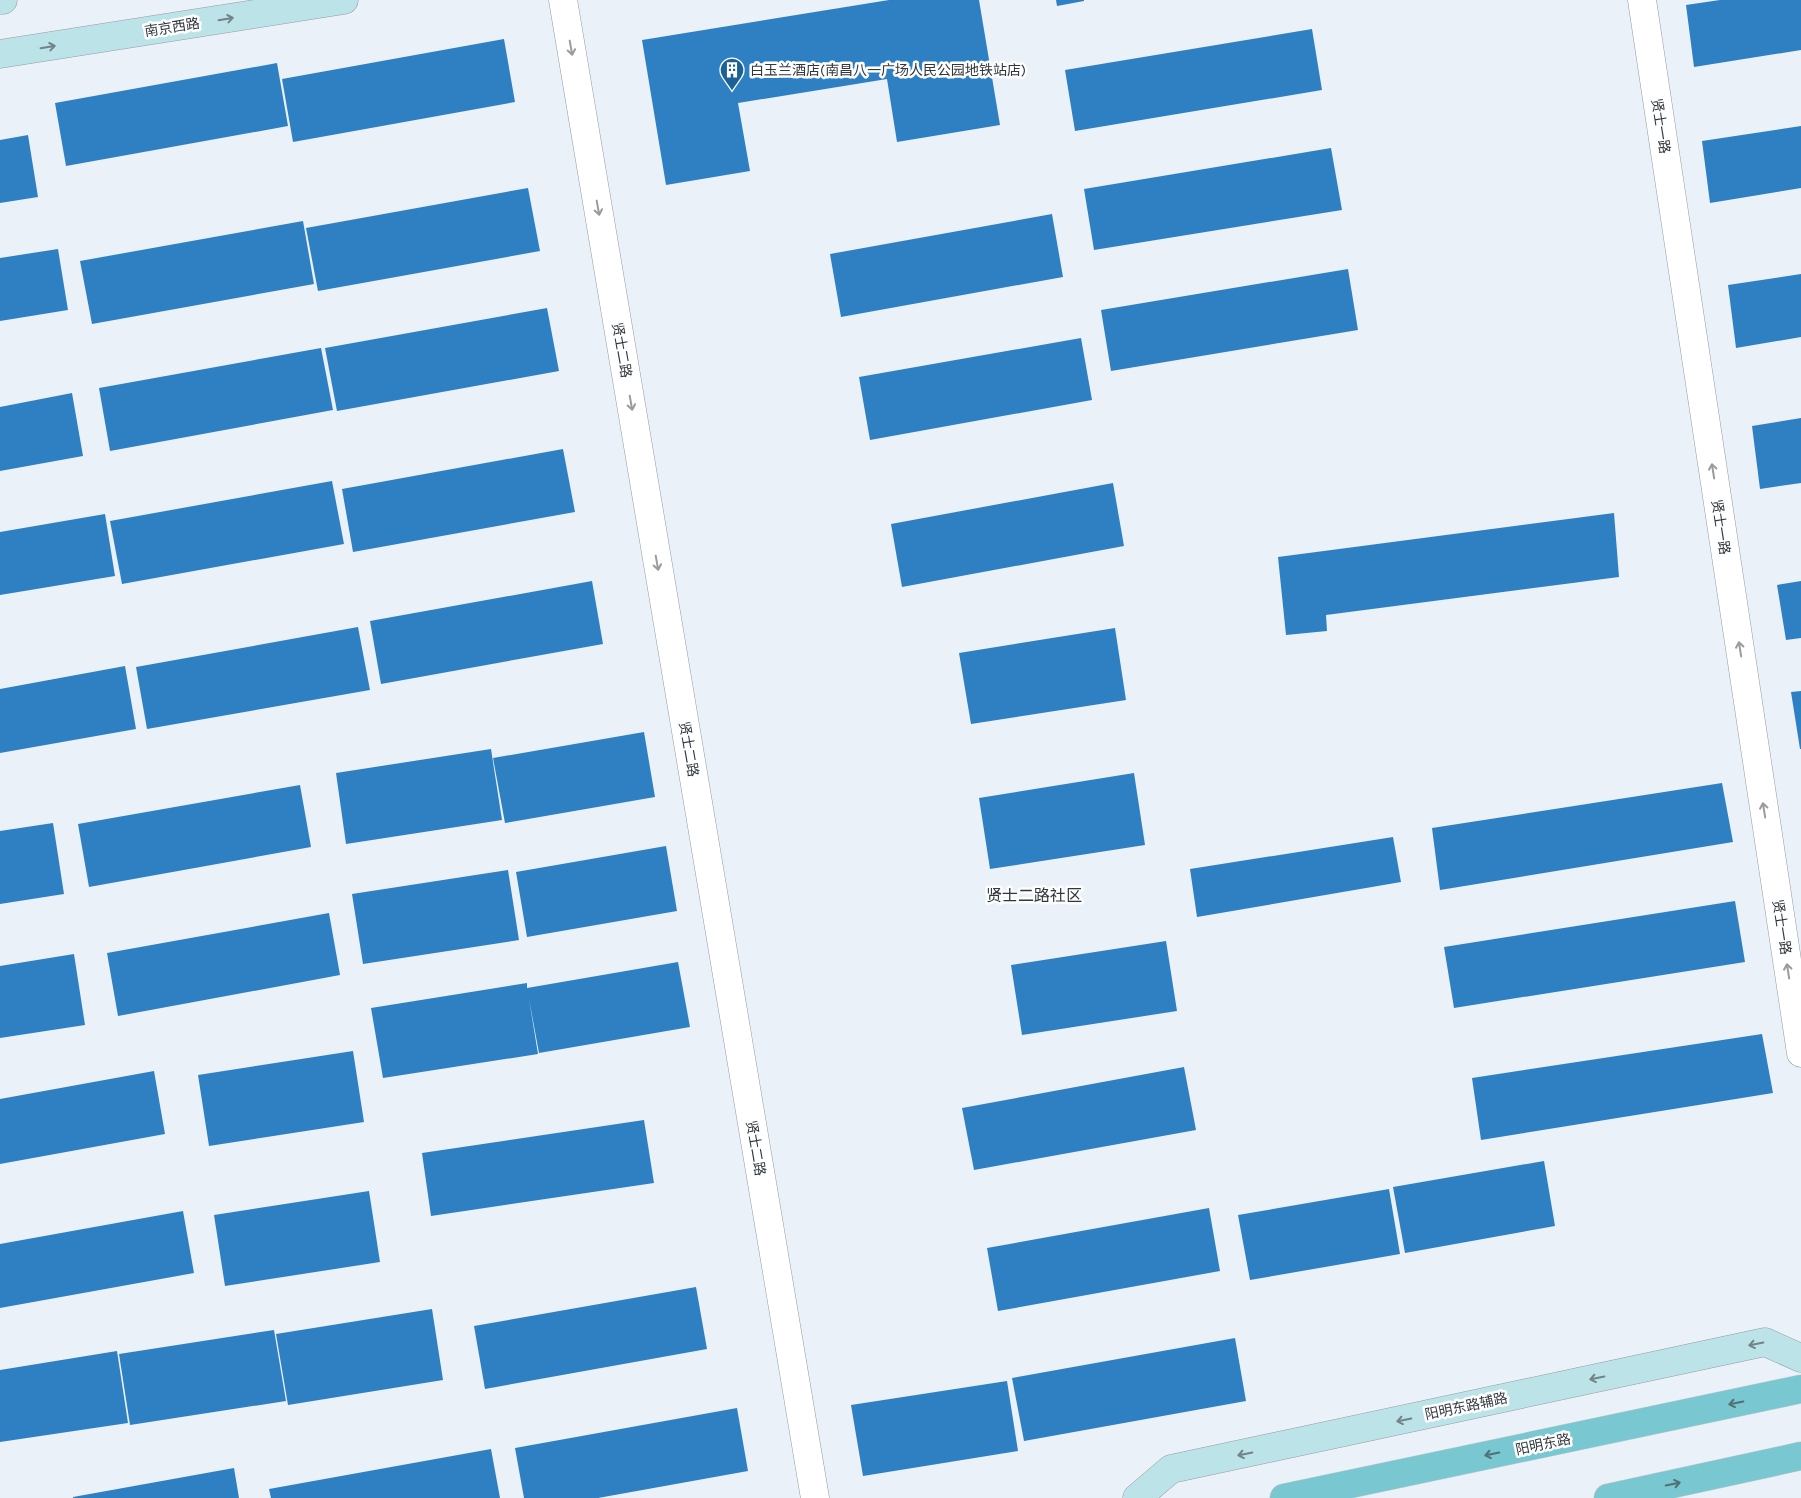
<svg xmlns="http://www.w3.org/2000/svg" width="1801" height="1498" viewBox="0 0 1801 1498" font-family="Karla,'Noto Sans SC',sans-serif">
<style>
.building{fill:#2f80c3}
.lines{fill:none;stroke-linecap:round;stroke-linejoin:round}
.tertiary-casing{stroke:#949ba2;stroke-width:29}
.secondary-casing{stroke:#949ba2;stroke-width:29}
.primary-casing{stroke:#cecfd0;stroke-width:29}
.tertiary{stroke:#fff;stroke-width:28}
.secondary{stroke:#bce3e8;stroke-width:28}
.primary{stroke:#79c7d1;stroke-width:28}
.oneway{stroke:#718488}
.oneway2{stroke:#9a9b9c}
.oneway3{stroke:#507176}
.labels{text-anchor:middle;stroke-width:5;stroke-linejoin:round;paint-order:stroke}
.street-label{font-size:14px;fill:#34373a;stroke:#fcfeff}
.poi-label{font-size:14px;fill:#34373a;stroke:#fcfeff;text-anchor:start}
.quarter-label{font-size:16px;fill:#34373a;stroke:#fcfeff}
</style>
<rect width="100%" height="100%" fill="#eaf1f9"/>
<path class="building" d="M889,0H979L1000,125L897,142L887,79L738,103L750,171L666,185L642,40Z
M1056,0H1084V1L1057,6Z
M1720,0H1801V50L1694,67L1686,5Z
M1312,29L1322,90L1075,131L1065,70Z
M504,39L515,102L293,142L282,79Z
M277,63L288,126L66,166L55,103Z
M1801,126V188L1710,203L1702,141Z
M28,135L38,197L0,203V140Z
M1331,148L1342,210L1094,250L1084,189Z
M528,188L540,251L318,291L306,228Z
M1052,214L1063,277L841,317L830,254Z
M303,221L314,284L92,324L80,261Z
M58,249L68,310L0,321V258Z
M1348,269L1358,330L1111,371L1101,310Z
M1801,274V337L1736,348L1728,285Z
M547,308L559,371L337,411L325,348Z
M1081,338L1092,400L870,440L859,377Z
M321,348L333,410L110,451L99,388Z
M72,393L83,456L0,471V407Z
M1801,418V483L1760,489L1752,426Z
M563,449L575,512L353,552L342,489Z
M332,481L344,544L122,584L110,521Z
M1113,483L1124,546L902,587L891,524Z
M1614,513L1619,577L1326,615L1327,631L1286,635L1278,557Z
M105,514L115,576L0,595V532Z
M592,581L603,644L381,684L370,621Z
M1801,581V638L1786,640L1777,585Z
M358,627L370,690L147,729L136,667Z
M1115,628L1126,700L971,724L959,653Z
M125,666L136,729L0,753V689Z
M1801,691V749H1800L1791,692Z
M644,732L655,797L505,823L493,758Z
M491,749L502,820L346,844L336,773Z
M1134,773L1145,845L990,869L979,798Z
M1722,783L1733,842L1440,890L1432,828Z
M300,785L311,847L89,887L78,824Z
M53,823L64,894L0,904V831Z
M1393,837L1401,882L1197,917L1190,869Z
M666,846L677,911L527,937L516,872Z
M508,870L519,940L363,964L352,894Z
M1735,901L1745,962L1454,1008L1444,947Z
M329,913L340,975L118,1016L107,953Z
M1166,941L1177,1011L1022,1035L1011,965Z
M74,954L85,1025L0,1038V966Z
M678,962L690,1027L539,1053L529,999L538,1054L383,1078L371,1008L527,983V988Z
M1762,1034L1773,1093L1481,1140L1472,1078Z
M353,1051L364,1122L209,1146L198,1075Z
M1184,1067L1196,1130L974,1170L962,1108Z
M154,1071L165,1134L0,1164V1099Z
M644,1120L654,1183L431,1216L422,1153Z
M1544,1161L1555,1226L1405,1253L1393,1187Z
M1389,1189L1400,1254L1250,1280L1238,1215Z
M369,1191L380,1262L225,1286L214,1215Z
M1209,1208L1220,1271L998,1311L987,1248Z
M183,1211L194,1273L0,1308V1244Z
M696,1287L707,1349L485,1389L474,1326Z
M432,1309L443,1380L288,1405L276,1334Z
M274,1330L286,1401L130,1425L119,1354Z
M1235,1338L1246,1401L1024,1441L1012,1378Z
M117,1351L128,1423L0,1442V1370Z
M1007,1381L1018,1451L863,1476L851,1405Z
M737,1408L748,1471L598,1498H524L515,1448Z
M491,1449L500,1498H271L269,1489Z
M234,1468L239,1498H73V1497Z"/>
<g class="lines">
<defs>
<path id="tertiary" d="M563,0L815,1498
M1642,0L1801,1053"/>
<path id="secondary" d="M0,0H3
M0,54L344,0
M1137,1498L1171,1469L1765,1342L1801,1358"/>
<path id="primary" d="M1284,1498L1801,1389
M1608,1498L1801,1456"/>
</defs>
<use href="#tertiary" class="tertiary-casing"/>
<use href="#secondary" class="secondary-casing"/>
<use href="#primary" class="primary-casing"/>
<use href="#tertiary" class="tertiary"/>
<use href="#secondary" class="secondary"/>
<use href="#primary" class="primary"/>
</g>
<defs><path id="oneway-shaft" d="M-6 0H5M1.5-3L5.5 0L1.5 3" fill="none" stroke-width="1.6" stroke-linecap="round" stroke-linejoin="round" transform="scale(1.25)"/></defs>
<g class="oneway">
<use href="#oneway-shaft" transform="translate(226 19) rotate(-9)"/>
<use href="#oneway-shaft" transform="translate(48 47) rotate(-9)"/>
<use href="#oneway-shaft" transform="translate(1756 1344) rotate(168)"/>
<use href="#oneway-shaft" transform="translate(1597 1378) rotate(168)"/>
<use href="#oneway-shaft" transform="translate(1404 1420) rotate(168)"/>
<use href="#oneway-shaft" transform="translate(1245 1454) rotate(168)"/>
</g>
<g class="oneway2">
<use href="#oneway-shaft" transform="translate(571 48) rotate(80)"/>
<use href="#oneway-shaft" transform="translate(598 208) rotate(80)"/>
<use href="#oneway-shaft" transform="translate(631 403) rotate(80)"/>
<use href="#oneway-shaft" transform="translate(1713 471) rotate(-99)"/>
<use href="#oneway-shaft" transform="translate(657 563) rotate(80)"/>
<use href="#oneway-shaft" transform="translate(1740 649) rotate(-99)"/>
<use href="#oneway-shaft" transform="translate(1764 810) rotate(-99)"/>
<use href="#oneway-shaft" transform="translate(1788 971) rotate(-99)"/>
</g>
<g class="oneway3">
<use href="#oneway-shaft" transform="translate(1736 1403) rotate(168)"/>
<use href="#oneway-shaft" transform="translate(1492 1454) rotate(168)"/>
<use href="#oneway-shaft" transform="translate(1673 1484) rotate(-12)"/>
</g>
<defs>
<symbol id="building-pin" viewBox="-11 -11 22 30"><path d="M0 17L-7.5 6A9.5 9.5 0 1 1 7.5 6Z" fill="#1b6195" stroke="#fcfeff"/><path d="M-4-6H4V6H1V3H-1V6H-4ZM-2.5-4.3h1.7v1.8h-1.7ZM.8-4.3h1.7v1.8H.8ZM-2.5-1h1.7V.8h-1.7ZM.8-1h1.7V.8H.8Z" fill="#fff"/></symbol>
</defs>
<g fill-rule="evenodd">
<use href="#building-pin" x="718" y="56" width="28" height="38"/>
</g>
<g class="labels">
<g class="street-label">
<text transform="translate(172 27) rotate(-9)" y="5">南京西路</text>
<text transform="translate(1661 126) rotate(81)" y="5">贤士一路</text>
<text transform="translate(622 350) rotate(80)" y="5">贤士二路</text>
<text transform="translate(1721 527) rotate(81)" y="5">贤士一路</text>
<text transform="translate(689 749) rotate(80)" y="5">贤士二路</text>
<text transform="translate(1782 927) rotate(81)" y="5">贤士一路</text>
<text transform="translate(756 1148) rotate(80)" y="5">贤士二路</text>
<text transform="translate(1466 1406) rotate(-12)" y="5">阳明东路辅路</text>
<text transform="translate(1543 1444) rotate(-12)" y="5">阳明东路</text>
</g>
<g class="poi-label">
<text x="750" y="75">白玉兰酒店(南昌八一广场人民公园地铁站店)</text>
</g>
<g class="quarter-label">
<text x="1034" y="901">贤士二路社区</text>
</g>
</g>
</svg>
